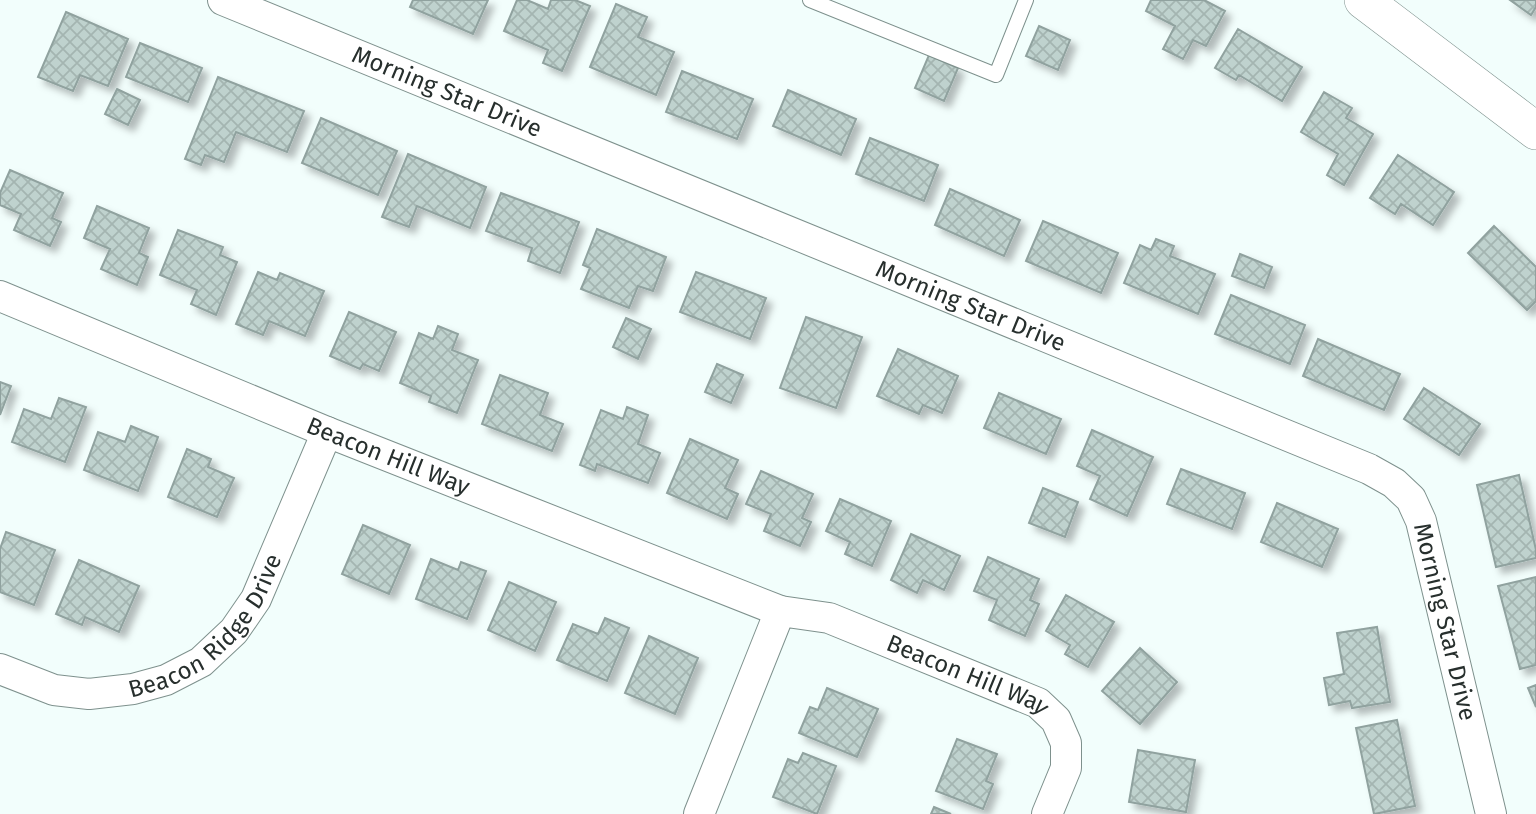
<svg xmlns="http://www.w3.org/2000/svg" width="1536" height="814" viewBox="0 0 1536 814" font-family="'Fira Sans',sans-serif">
<style>
.building{fill:url(#building-cross-hatch);stroke:#90a29f;stroke-width:2;filter:url(#shadow)}
.lines{fill:none;stroke-linecap:round;stroke-linejoin:round}
.service-casing{stroke:#7e918d;stroke-width:16}
.minor-casing{stroke:#7e918d;stroke-width:32}
.tertiary-casing{stroke:#7e918d;stroke-width:38}
.service{stroke:#fff;stroke-width:14}
.minor{stroke:#fff;stroke-width:30}
.tertiary{stroke:#fff;stroke-width:37}
.labels{text-anchor:middle;stroke-width:5;stroke-linejoin:round;paint-order:stroke}
.street-label{font-size:24px;fill:#272f2d;stroke:#fff}
</style>
<defs>
<pattern id="building-cross-hatch" width="8" height="8" patternUnits="userSpaceOnUse" patternTransform="scale(1.75)"><rect width="8" height="8" fill="#bfd2ce"/><path d="M0 0l8 8M0 8l8-8" fill="none" stroke="#a4b5b1"/></pattern>
<filter id="shadow"><feDropShadow dx="6" dy="6" stdDeviation="3.5" flood-color="#0004"/></filter>
</defs>
<rect width="100%" height="100%" fill="#f2fefc"/>
<path class="building" d="M413,0H488L473,34L410,7Z
M517,0H527L548,9L551,0H575L590,6L562,71L543,63L548,50L504,31Z
M1151,0H1204L1225,11L1206,46L1193,40L1183,59L1163,49L1175,26L1146,11Z
M1510,0H1536V7L1531,15Z
M616,4L647,17L638,37L674,52L656,95L590,67Z
M66,12L128,39L108,86L80,75L73,91L38,77Z
M1039,26L1070,40L1058,70L1026,56Z
M1238,29L1302,67L1282,101L1239,75L1236,80L1215,68Z
M140,43L202,68L188,102L126,77Z
M929,55L958,68L944,101L915,88Z
M682,71L753,99L737,139L666,112Z
M218,77L304,111L287,152L236,132L224,162L205,155L201,165L185,159Z
M117,89L140,100L128,125L105,114Z
M788,90L856,119L841,155L773,126Z
M1324,92L1352,108L1346,118L1373,134L1344,185L1327,175L1338,154L1301,132Z
M321,118L397,151L378,195L302,163Z
M870,138L938,165L924,201L856,174Z
M408,154L486,187L470,228L417,206L409,227L382,217Z
M1398,155L1454,192L1433,225L1401,204L1395,214L1370,198Z
M10,170L63,193L52,218L61,222L50,246L14,230L21,214L0,205V193Z
M950,189L1020,220L1004,256L935,225Z
M501,193L579,222L560,273L528,261L532,248L486,231Z
M97,206L149,228L139,253L148,257L137,285L101,269L110,249L84,238Z
M1043,221L1118,253L1101,293L1026,261Z
M1494,226L1536,267V301L1527,310L1468,253Z
M597,229L666,257L653,291L638,286L629,308L581,289L590,268L583,265Z
M178,230L223,247L220,255L237,262L216,315L191,304L197,290L160,275Z
M1156,239L1174,246L1170,256L1215,274L1198,314L1124,283L1140,245L1151,250Z
M1240,254L1272,267L1264,288L1232,276Z
M258,272L277,280L280,273L324,291L305,336L269,321L263,335L236,324Z
M696,272L766,298L750,339L680,312Z
M1231,295L1305,325L1290,364L1215,334Z
M349,312L396,332L379,371L363,364L360,369L330,356Z
M806,317L862,337L836,408L780,388Z
M626,318L651,329L638,359L613,347Z
M438,326L458,334L452,350L478,360L457,413L429,402L431,396L400,383L419,333L433,339Z
M1318,339L1400,374L1384,410L1303,376Z
M898,349L958,376L942,413L923,405L919,414L877,396Z
M717,364L743,375L731,403L705,392Z
M500,375L548,393L540,415L563,424L552,451L482,424Z
M0,382L11,386L0,415Z
M1424,388L1480,424L1459,455L1404,419Z
M999,393L1061,419L1046,454L984,428Z
M59,398L86,407L65,462L12,442L24,409L51,419Z
M627,407L648,415L638,444L660,453L648,483L597,464L595,471L580,465L601,410L623,419Z
M131,426L158,437L138,491L84,470L98,432L125,442Z
M1092,430L1153,457L1127,516L1090,499L1100,476L1077,466Z
M690,439L738,460L725,488L738,494L727,519L667,493Z
M187,449L211,459L208,467L234,478L217,517L168,497Z
M1181,469L1245,493L1232,529L1167,504Z
M761,471L813,494L802,518L811,522L800,546L764,531L771,514L746,504Z
M1519,475L1536,550V558L1496,567L1477,485Z
M1043,488L1078,502L1065,537L1029,523Z
M840,499L891,521L872,566L845,554L850,542L826,531Z
M1277,503L1338,529L1322,567L1261,542Z
M363,525L410,545L389,594L342,574Z
M6,532L55,550L34,605L0,592V549Z
M911,534L960,556L944,590L923,580L917,593L891,580Z
M988,557L1039,579L1030,600L1039,604L1025,636L989,620L997,600L974,591Z
M431,559L458,570L461,562L486,571L467,619L416,599Z
M79,560L139,586L119,632L85,617L82,625L56,614Z
M1536,577V665L1520,669L1498,586Z
M509,582L556,602L535,651L488,630Z
M1066,595L1114,622L1088,667L1065,654L1070,645L1046,631Z
M605,618L629,628L607,681L557,660L573,624L598,634Z
M1377,627L1390,702L1352,708L1350,701L1329,705L1324,678L1344,674L1337,633Z
M649,636L698,658L675,714L625,693Z
M1140,648L1177,682L1140,724L1102,691Z
M1536,685V707L1528,688Z
M827,688L878,709L857,757L799,733L810,707L818,710Z
M1397,720L1415,806L1374,814L1356,728Z
M957,739L997,754L986,781L993,784L983,809L936,791Z
M1138,750L1195,760L1186,812L1129,802Z
M803,753L836,766L817,814L773,797L788,759L798,763Z
M934,807L951,814H931Z"/>
<g class="lines">
<defs>
<path id="service" d="M810,0L996,75L1026,0"/>
<g id="minor">
<path id="s1" d="M223,0L1369,469L1394,483L1411,499L1421,521L1491,814"/>
<path id="s2" d="M0,296L327,432L780,611"/>
<path id="s3" d="M0,669L54,690L89,694L133,689L166,680L201,662L234,631L256,599L327,432"/>
<path id="s4" d="M699,814L780,611L829,618L1038,703L1056,720L1066,743V768L1047,814"/>
</g>
<path id="tertiary" d="M1363,0L1536,131"/>
</defs>
<use href="#service" class="service-casing"/>
<use href="#minor" class="minor-casing"/>
<use href="#tertiary" class="tertiary-casing"/>
<use href="#service" class="service"/>
<use href="#minor" class="minor"/>
<use href="#tertiary" class="tertiary"/>
</g>
<g class="labels">
<g class="street-label">
<text dy="8" stroke="none"><textPath href="#s1" startOffset="242">Morning Star Drive</textPath></text>
<text dy="8" stroke="none"><textPath href="#s1" startOffset="808">Morning Star Drive</textPath></text>
<text dy="8" stroke="none"><textPath href="#s2" startOffset="420">Beacon Hill Way</textPath></text>
<text dy="8" stroke="none"><textPath href="#s3" startOffset="238">Beacon Ridge Drive</textPath></text>
<text dy="8" stroke="none"><textPath href="#s1" startOffset="1418">Morning Star Drive</textPath></text>
<text dy="8" stroke="none"><textPath href="#s4" startOffset="418">Beacon Hill Way</textPath></text>
</g>
</g>
</svg>
